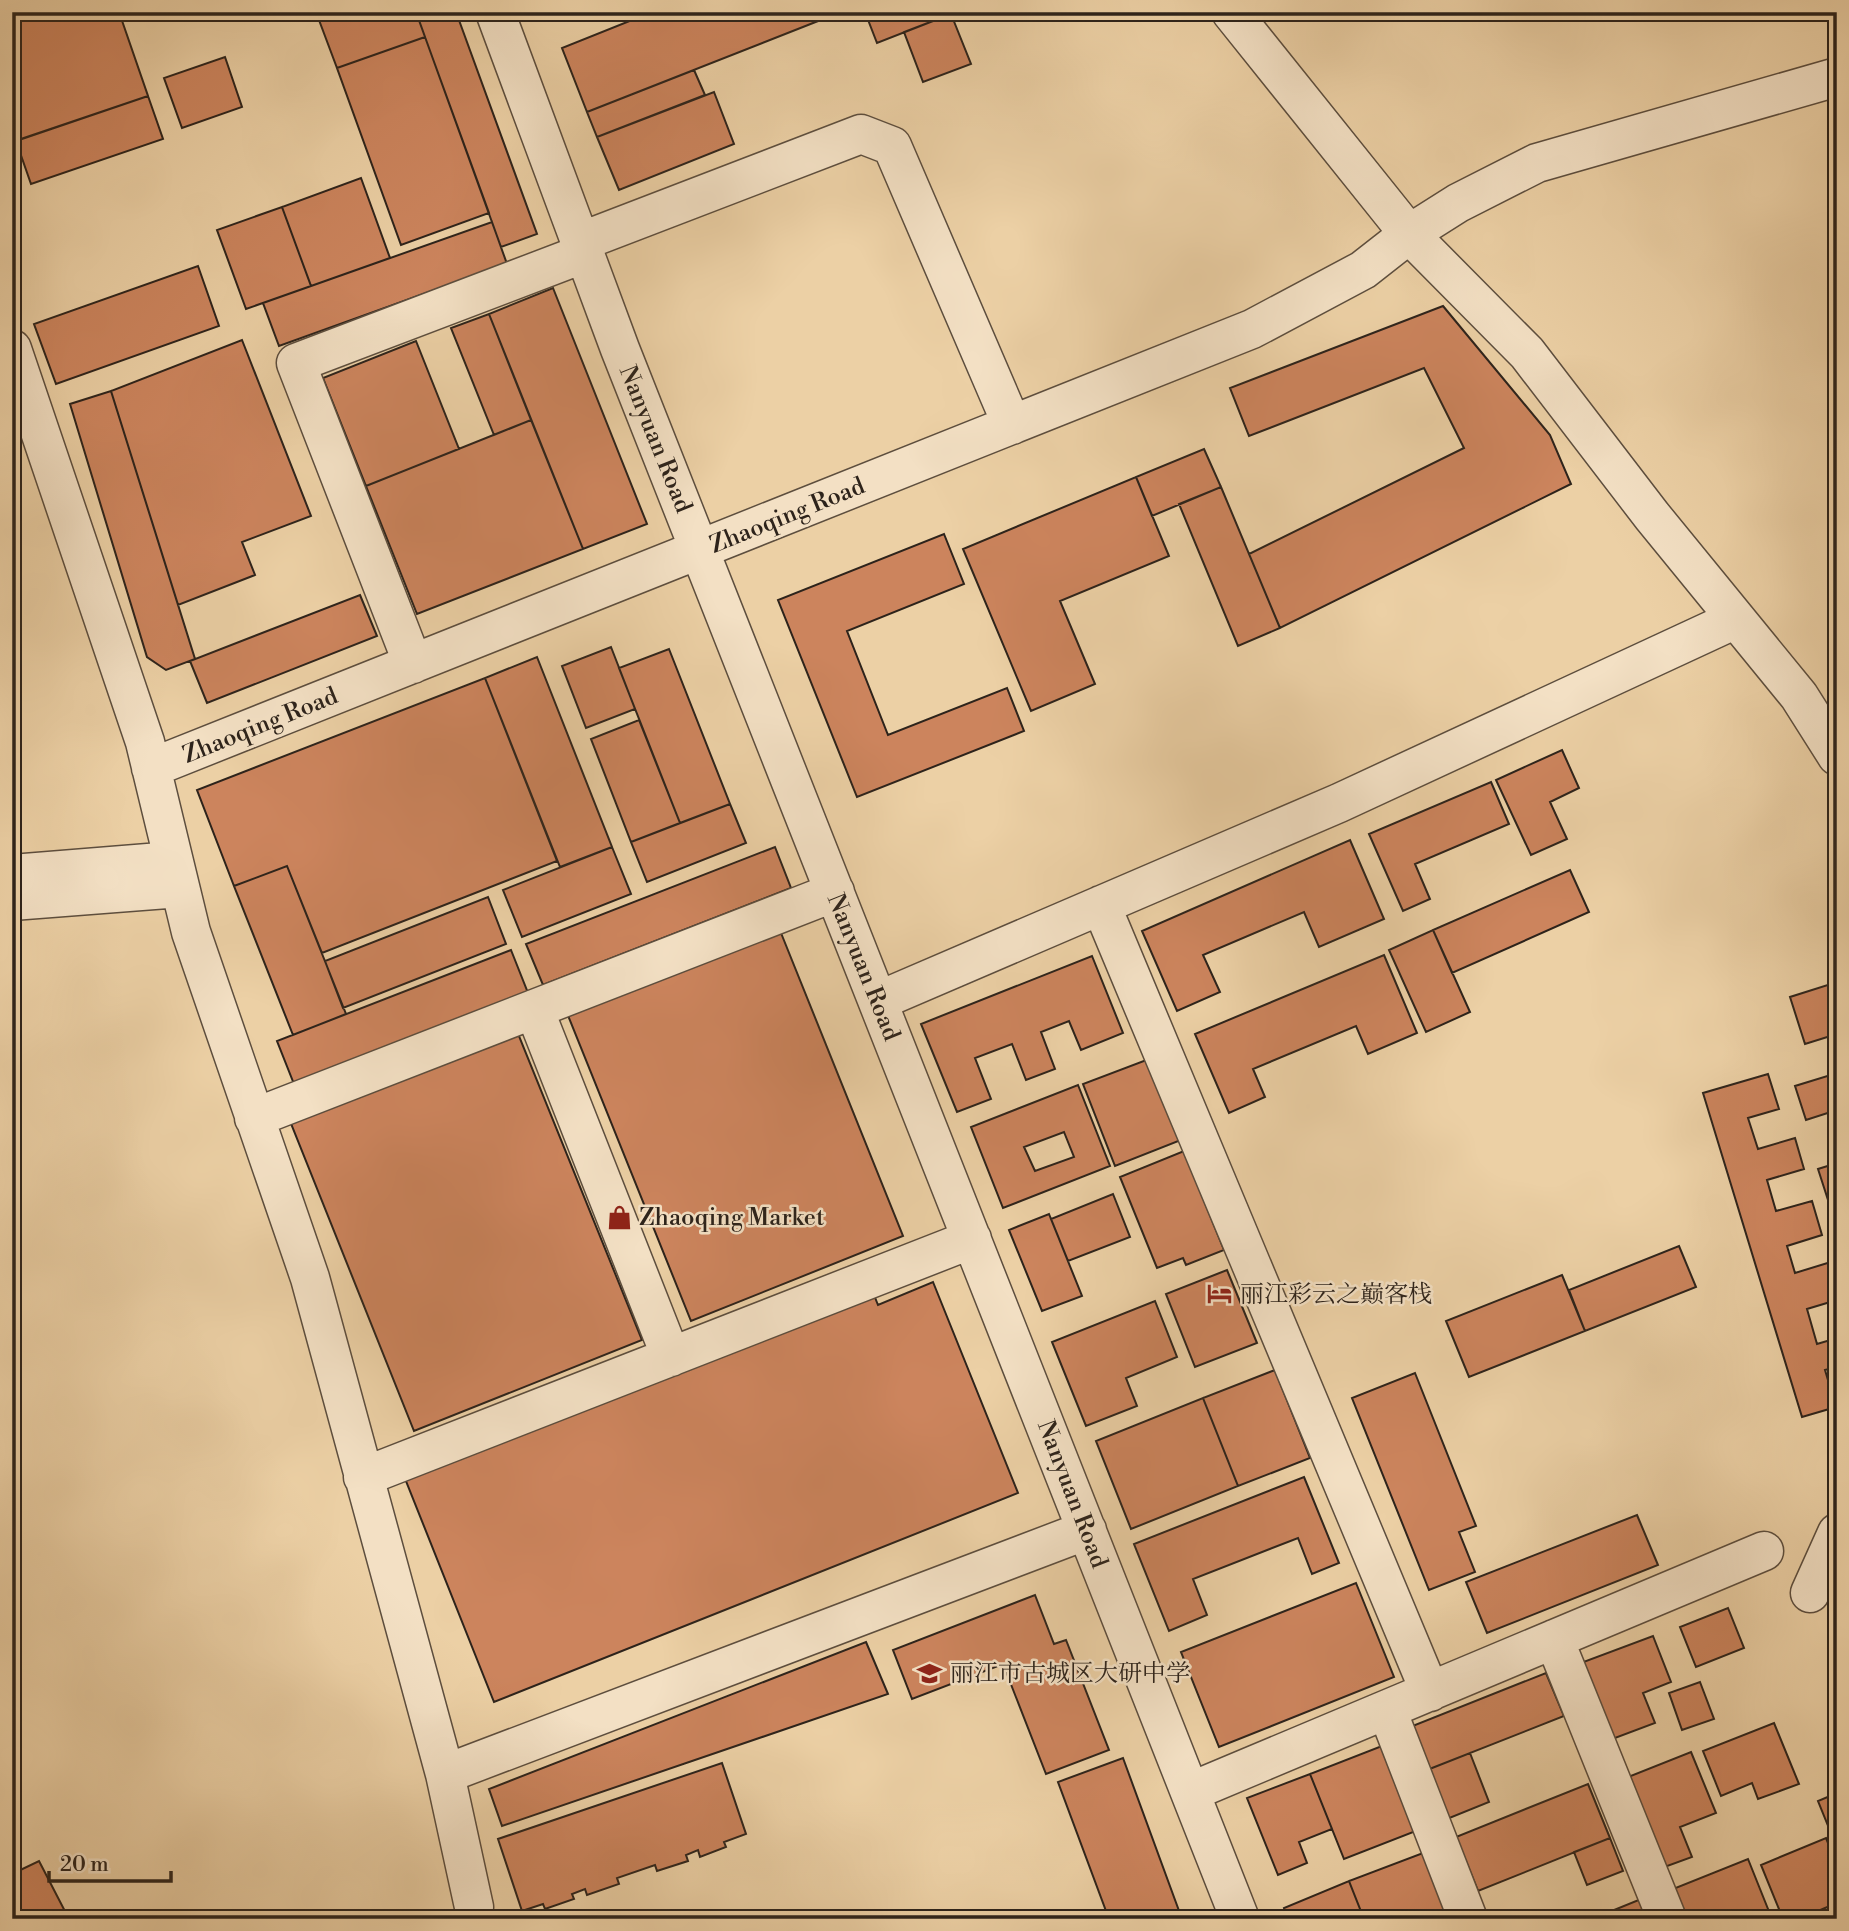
<svg xmlns="http://www.w3.org/2000/svg" width="1849" height="1931" viewBox="0 0 1849 1931" font-family="'Libre Bodoni','Noto Serif SC',serif">
<style>
.building{fill:#cc845d;stroke:#2d231b;stroke-width:2;fill-rule:evenodd}
.lines{fill:none;stroke-linecap:round;stroke-linejoin:round}
.minor-casing{stroke:#5d4e3e;stroke-width:41}
.minor{stroke:#f3e0c4;stroke-width:38}
.labels{text-anchor:middle;stroke-width:5;stroke-linejoin:round;paint-order:stroke}
.street-label{font-size:24px;fill:#2d231b;stroke:#f3e0c4}
.poi-label{font-size:24px;fill:#2d231b;stroke:#f3e0c4;text-anchor:start}
</style>
<rect width="100%" height="100%" fill="#ecd0a5"/>
<filter id="stains"><feTurbulence type="fractalNoise" baseFrequency=".00286" numOctaves="4"/><feColorMatrix values="0 0 0 0 .2 0 0 0 0 .09 0 0 0 0 .02 0 0 0 .5 -.17"/></filter>
<radialGradient id="worn" r=".72"><stop offset=".6" stop-color="#630" stop-opacity="0"/><stop offset="1" stop-color="#630" stop-opacity=".3"/></radialGradient>
<path class="building" d="M12,12H119L148,96L12,142Z
M316,12H416L425,37L337,68Z
M416,12H456L537,234L501,247Z
M841,12L587,112L562,48L652,12Z
M865,12H951V14L877,43Z
M951,14L971,64L923,82L904,32Z
M425,37L489,213L401,245L337,68Z
M225,57L242,107L182,128L164,78Z
M694,70L705,95L597,137L587,112Z
M714,92L734,144L619,190L597,137Z
M148,96L163,139L31,184L16,141Z
M361,178L390,258L311,286L282,207Z
M282,207L311,286L246,309L217,230Z
M492,222L507,264L279,346L263,303Z
M198,266L219,326L56,384L34,324Z
M553,288L647,524L583,549L489,314Z
M1443,306L1550,435L1571,484L1280,628L1249,554L1464,448L1424,368L1249,436L1230,388Z
M489,314L531,420L494,435L451,328Z
M242,340L311,516L242,542L255,575L178,605L111,391Z
M416,341L459,449L366,486L323,378Z
M111,391L195,659L166,670L147,657L70,404Z
M531,420L583,549L417,614L366,486Z
M1204,449L1221,487L1152,516L1136,477Z
M1136,477L1169,556L1060,601L1095,684L1031,711L963,549Z
M1221,487L1280,628L1238,646L1179,504Z
M944,534L964,584L847,631L888,735L1007,688L1024,731L857,797L778,600Z
M360,595L377,636L207,703L190,661Z
M611,647L635,709L586,728L562,666Z
M669,649L730,804L680,823L619,668Z
M537,657L612,847L560,867L485,678Z
M485,678L557,861L322,953L287,866L234,886L197,790Z
M639,720L680,823L631,842L591,739Z
M1562,750L1579,788L1550,802L1567,839L1531,855L1496,780Z
M1491,782L1509,824L1415,864L1430,899L1403,911L1369,834Z
M730,804L746,843L647,882L631,842Z
M1350,840L1384,919L1319,947L1304,912L1203,955L1220,992L1177,1011L1142,931Z
M612,847L631,894L522,937L503,890Z
M775,847L791,888L543,985L526,944Z
M287,866L346,1014L293,1035L234,886Z
M1570,870L1589,912L1452,973L1433,930Z
M488,897L506,944L343,1008L325,961Z
M779,928L903,1236L691,1321L567,1013Z
M1433,930L1470,1012L1426,1032L1389,950Z
M511,950L528,993L294,1084L277,1041Z
M1384,955L1417,1033L1368,1054L1356,1026L1253,1069L1265,1097L1229,1113L1195,1034Z
M1092,956L1123,1033L1081,1050L1069,1021L1041,1032L1055,1069L1026,1080L1012,1044L975,1058L991,1099L957,1112L921,1024Z
M1837,982V1034L1805,1044L1790,997Z
M517,1031L642,1340L414,1431L290,1121Z
M1149,1059L1181,1140L1115,1166L1083,1084Z
M1837,1073V1110L1806,1120L1795,1086Z
M1768,1074L1779,1109L1748,1118L1758,1149L1795,1138L1804,1169L1767,1180L1776,1211L1812,1201L1822,1235L1787,1246L1795,1273L1834,1261L1837,1270V1300L1807,1309L1817,1344L1837,1338V1367L1825,1370L1836,1407L1802,1417L1703,1093Z
M1078,1085L1110,1166L1003,1208L971,1127ZM1064,1132L1074,1157L1035,1171L1024,1147Z
M1184,1151L1224,1250L1186,1265L1183,1258L1157,1268L1120,1177Z
M1837,1163V1201L1829,1203L1818,1169Z
M1113,1194L1130,1237L1068,1261L1051,1219Z
M1049,1214L1082,1296L1042,1311L1009,1230Z
M1679,1246L1696,1287L1585,1331L1569,1290Z
M1227,1270L1257,1343L1195,1367L1166,1294Z
M1562,1275L1585,1331L1469,1377L1446,1321Z
M933,1282L1018,1493L494,1702L404,1476L872,1290L878,1305Z
M1155,1301L1177,1357L1126,1378L1137,1406L1086,1426L1052,1342Z
M1275,1370L1310,1458L1238,1486L1203,1398Z
M1415,1373L1476,1526L1459,1532L1475,1572L1429,1590L1352,1398Z
M1203,1398L1238,1486L1131,1529L1096,1441Z
M1304,1477L1339,1563L1312,1574L1298,1538L1193,1579L1207,1615L1169,1631L1134,1544Z
M1637,1515L1658,1565L1487,1633L1466,1582Z
M1356,1583L1394,1677L1219,1747L1181,1652Z
M1035,1595L1054,1644L1066,1640L1109,1750L1046,1774L1003,1664L912,1699L893,1650Z
M1728,1608L1744,1648L1696,1667L1680,1627Z
M1653,1636L1671,1682L1643,1693L1655,1723L1607,1741L1578,1664Z
M866,1642L888,1694L502,1826L489,1789Z
M1546,1673L1564,1716L1427,1770L1410,1727Z
M1700,1682L1714,1719L1682,1730L1669,1693Z
M1774,1723L1799,1784L1758,1799L1752,1783L1721,1796L1703,1751Z
M1387,1744L1421,1829L1344,1859L1310,1774Z
M1691,1752L1716,1813L1680,1827L1692,1857L1659,1869L1623,1779Z
M1470,1753L1489,1802L1447,1819L1427,1770Z
M1123,1758L1182,1919H1109L1058,1782Z
M722,1763L746,1834L724,1842L726,1847L700,1857L698,1850L686,1855L688,1861L657,1871L655,1865L617,1878L619,1884L587,1895L585,1889L572,1894L574,1899L545,1909L543,1904L522,1911L498,1839Z
M1310,1774L1332,1829L1299,1842L1307,1863L1278,1875L1247,1798Z
M1588,1784L1610,1838L1478,1891L1456,1837Z
M1837,1793V1848L1818,1801Z
M1610,1838L1623,1871L1587,1885L1574,1852Z
M1826,1838L1837,1865V1903L1799,1919H1783L1761,1865Z
M1423,1853L1449,1919H1364L1349,1881Z
M1748,1859L1772,1919H1685L1673,1889Z
M39,1861L69,1919H12V1874Z
M1349,1881L1364,1919H1288L1284,1908Z
M1641,1899L1649,1919H1592Z"/>
<g class="lines">
<defs>
<path id="minor" d="M495,12L620,349L1240,1919
M1231,12L1409,234L1527,353L1652,516L1799,696L1837,756
M580,242L861,134L892,146L1012,425
M12,349L145,742L191,932L310,1278L445,1774L474,1907
M413,664L296,363L585,253
M151,768L1252,329L1363,270L1409,234L1458,203L1537,163L1837,77
M12,874L173,861
M12,901L180,888
M1101,905L1430,1692
M878,1001L1339,803L1736,619
M534,1009L671,1357
M254,1118L835,892
M363,1477L972,1239
M1810,1593L1837,1533
M1554,1639L1667,1919
M1387,1710L1468,1919
M445,1774L1087,1530
M1190,1792L1764,1551"/>
</defs>
<use href="#minor" class="minor-casing"/>
<use href="#minor" class="minor"/>
</g>
<defs>
<symbol id="shop-bare" viewBox="-9 -9 18 18"><path d="M-5-2.5h2.3a2.7 3.5 0 0 1 5.4 0H5L5.5 6h-11ZM-1.5-2.5h3a1.5 2.3 0 0 0-3 0Z" fill="#8f2418" stroke="#f3e0c4" stroke-width="2.5" paint-order="stroke"/></symbol>
<symbol id="hotel-bare" viewBox="-9 -9 18 18"><path d="M-6-4.5h1.5V1H6V5H4.5V3h-9V5H-6ZM-4 0a1.8 1.8 0 1 1 3.6 0ZM.5 0V-2.5h3Q6-2.5 6 0Z" fill="#8f2418" stroke="#f3e0c4" stroke-width="2.5" paint-order="stroke"/></symbol>
<symbol id="school-bare" viewBox="-9 -9 18 18"><path d="M0-5L7-2L0 1L-7-2ZM-4 1L0 2.5L4 1V4Q0 6-4 4Z" fill="#8f2418" stroke="#f3e0c4" stroke-width="2.5" paint-order="stroke"/></symbol>
</defs>
<g fill-rule="evenodd">
<use href="#shop-bare" x="602" y="1200" width="35" height="35"/>
<use href="#hotel-bare" x="1202" y="1276" width="35" height="35"/>
<use href="#school-bare" x="912" y="1656" width="35" height="35"/>
</g>
<g class="labels">
<g class="street-label">
<text transform="translate(656 439) rotate(68)" y="8">Nanyuan Road</text>
<text transform="translate(787 515) rotate(-22)" y="8">Zhaoqing Road</text>
<text transform="translate(260 725) rotate(-22)" y="8">Zhaoqing Road</text>
<text transform="translate(864 967) rotate(68)" y="8">Nanyuan Road</text>
<text transform="translate(1073 1494) rotate(69)" y="8">Nanyuan Road</text>
</g>
<g class="poi-label">
<text x="639" y="1225">Zhaoqing Market</text>
<text x="1240" y="1302">丽江彩云之巅客栈</text>
<text x="950" y="1681">丽江市古城区大研中学</text>
</g>
</g>
<rect width="1849" height="1931" fill="none" stroke="#ecd0a5" stroke-width="42"/>
<rect x="14" y="14" width="1821" height="1903" fill="none" stroke="#2d231b" stroke-width="3.5"/>
<rect x="21" y="21" width="1807" height="1889" fill="none" stroke="#2d231b" stroke-width="2"/>
<path d="M49 1871v10h122v-10" fill="none" stroke="#2d231b" stroke-width="3.5"/>
<text x="60" y="1871" font-size="21" fill="#2d231b" stroke="#f3e0c4" stroke-width="5" paint-order="stroke">20 m</text>
<rect width="100%" height="100%" filter="url(#stains)"/>
<rect width="100%" height="100%" fill="url(#worn)"/>
</svg>
